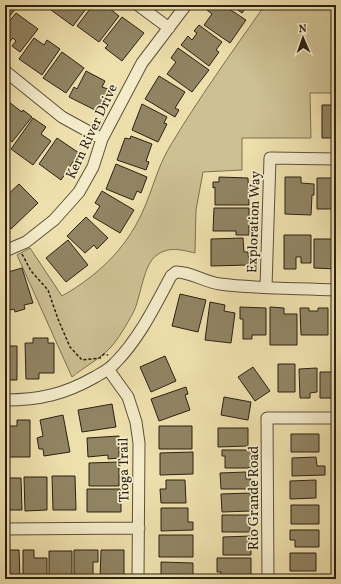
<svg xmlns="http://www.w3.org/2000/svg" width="341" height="584" viewBox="0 0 341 584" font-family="Vollkorn,serif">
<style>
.green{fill:#cdc093;stroke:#7c7053}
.building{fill:#918463;stroke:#2c2113}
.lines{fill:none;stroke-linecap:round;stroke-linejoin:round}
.minor-casing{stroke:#5c513a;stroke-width:13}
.path{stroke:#2c2113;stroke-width:1.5;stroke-dasharray:3 2;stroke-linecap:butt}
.minor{stroke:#f4ebca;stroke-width:11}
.labels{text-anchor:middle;stroke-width:3.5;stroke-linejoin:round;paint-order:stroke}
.street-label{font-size:14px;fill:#2c2113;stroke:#f4ebca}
</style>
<rect width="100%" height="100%" fill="#eee0ad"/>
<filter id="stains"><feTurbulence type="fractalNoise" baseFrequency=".005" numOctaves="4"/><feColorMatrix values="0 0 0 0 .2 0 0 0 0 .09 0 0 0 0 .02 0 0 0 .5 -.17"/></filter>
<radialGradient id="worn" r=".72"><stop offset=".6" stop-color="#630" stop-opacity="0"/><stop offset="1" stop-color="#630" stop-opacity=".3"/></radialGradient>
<path class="green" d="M265,5H336V93H310L311,138H242V170L203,172L196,210L195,253C182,250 169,246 157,255C143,264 141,298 133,313C127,324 119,338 111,347C101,358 84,367 72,377L17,255L30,248L62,296C97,276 125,250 142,213C152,192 157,168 169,148C198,99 232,52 265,5Z"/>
<path class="building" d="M5,5H11L16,8L5,22Z
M55,5H89L73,26L51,10Z
M93,5H105L119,16L99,42L77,26Z
M210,5H223L246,20L230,43L204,25L212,14L207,10Z
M231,5H248L242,13Z
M16,13L38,29L20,52L12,46L16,41L13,38L5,47V27Z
M122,17L144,33L122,61L105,48L108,45L103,41Z
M199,25L222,42L216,50L219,52L209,66L181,45L188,36L192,40L197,33L194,31Z
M34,38L44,45L47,40L60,49L42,75L19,59Z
M178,48L209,70L192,92L167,74L176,62L171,58Z
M62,52L84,68L66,93L43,78Z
M86,71L105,81L102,87L108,89L97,111L69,97L74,87L77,89Z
M159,76L185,92L175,108L179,110L175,117L145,99Z
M9,102L22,112L23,110L32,117L12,142L5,137V107Z
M142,104L167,117L164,123L167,124L158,142L132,130Z
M322,105H336V138H322Z
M33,118L46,127L41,134L51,141L33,165L11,149Z
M131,136L152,144L146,161L149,162L146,170L117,160L125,138L130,139Z
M57,138L79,153L61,180L39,164Z
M116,164L147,177L141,193L137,191L133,200L106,189Z
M219,177L248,178L249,205H215V187L213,188V182H219Z
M285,177H301V183L314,184V195H312L311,215L285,214Z
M317,178H336V209H317Z
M19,184L38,203L11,229L5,223L6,216L5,197Z
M102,191L134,210L120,233L93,217L100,206L95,203Z
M214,208H249V235H236V231H213Z
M86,217L108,238L97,249L94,245L85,253L67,236Z
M334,234H336V269L314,268V239H334Z
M284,235H311V263H301V257H296V269H284Z
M243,238L244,252H248L249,265L211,266V239Z
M68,240L88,265L66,282L46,258Z
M22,268L33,303L24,305L25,309L15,312L14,309L7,311L5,304V273Z
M180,294L206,300L198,332L172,326Z
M210,302L225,305L224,311L235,313L231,343L205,340Z
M240,307L266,308V335H252V339H243V319H240Z
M270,307L284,308V314H297V345H270Z
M300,308H309V311H318V308H328V335H301Z
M332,309H336V343L335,321H332Z
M33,338H48V343H54V373H39V379H26L25,343H33Z
M5,346H17V380H5Z
M165,356L176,381L151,392L140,367Z
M278,364H295V392H278Z
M253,367L270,391L255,401L238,377Z
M317,368V392L310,393V398H300L299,369Z
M332,369H336V398H320V372H332Z
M186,387L188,394L185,395L190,410L159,421L151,399Z
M224,397L251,402L248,420L221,415Z
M112,404L116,427L82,432L78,410Z
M63,415L70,452L44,456L43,449H39L37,438L43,436L40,420Z
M17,420H30V457H5V426H17Z
M159,426H192V449H159Z
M218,428H248V446L218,447Z
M291,434H319V452H291Z
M119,436V458L108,459V455L88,457L87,438Z
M222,450H251V468H225V456H222Z
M193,452V474L160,475V453Z
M316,457L317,466H325V475L292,476V458Z
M119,462V486H89V463Z
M246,472V479H251V489H221L220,473Z
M52,476H75L76,510H53Z
M24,477H47V510L25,511Z
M5,478H21L22,510H5Z
M166,480H185L186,503H161L160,489H166Z
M316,480V498L290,499V481Z
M87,489H121V512H87Z
M251,493V511L222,512L221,494Z
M291,505H319V524H291Z
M161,508H188V522H193V530L161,531Z
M222,515H250V532H222Z
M290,530H319V547H295V540H290Z
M159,535H193V557H159Z
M251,536V555H223V537Z
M5,550H19L20,579H5Z
M23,550H34V558H47V579H23Z
M74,550H98V562H93V579H74Z
M101,550H124V579H100Z
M49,551H72V579H49Z
M290,553H316V571H290Z
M217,558H251V576L221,577V572H217Z
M161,562L193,563V579H161Z"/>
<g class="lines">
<defs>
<path id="minor" d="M138,5L169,28
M5,71L62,117L102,139
M5,251L26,242L54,220L79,192L93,167L102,139L142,63L186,5
M266,287L270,158L336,159
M108,369L128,397L136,422L139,443L138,579
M5,400C40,400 65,394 95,377C102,373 110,369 115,363C139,339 155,306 171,276L176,272C192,272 204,282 220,284C258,289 298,288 336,290
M5,529L139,528
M268,579L267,418H336"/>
</defs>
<use href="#minor" class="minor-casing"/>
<path class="path" d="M22,254L31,271L48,290L58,319L70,347L82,360L100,358L104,354L108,355"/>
<use href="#minor" class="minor"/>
</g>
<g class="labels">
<g class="street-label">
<text transform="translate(91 131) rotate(-65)" y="5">Kern River Drive</text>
<text transform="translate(253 222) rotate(-88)" y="5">Exploration Way</text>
<text transform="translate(123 470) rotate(-91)" y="5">Tioga Trail</text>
<text transform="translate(253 498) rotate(-90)" y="5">Rio Grande Road</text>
</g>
</g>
<rect width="341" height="584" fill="none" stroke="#eee0ad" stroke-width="20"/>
<rect x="6" y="6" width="329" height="572" fill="none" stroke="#2c2113" stroke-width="2"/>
<rect x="10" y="10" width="321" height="564" fill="none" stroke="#2c2113"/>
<g transform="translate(303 38) rotate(358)" stroke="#f4ebca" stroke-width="3" paint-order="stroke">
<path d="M0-3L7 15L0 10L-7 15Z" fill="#2c2113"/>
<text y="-6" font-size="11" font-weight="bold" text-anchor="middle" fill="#2c2113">N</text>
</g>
<rect width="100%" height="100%" filter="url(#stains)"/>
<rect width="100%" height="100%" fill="url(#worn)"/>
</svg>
